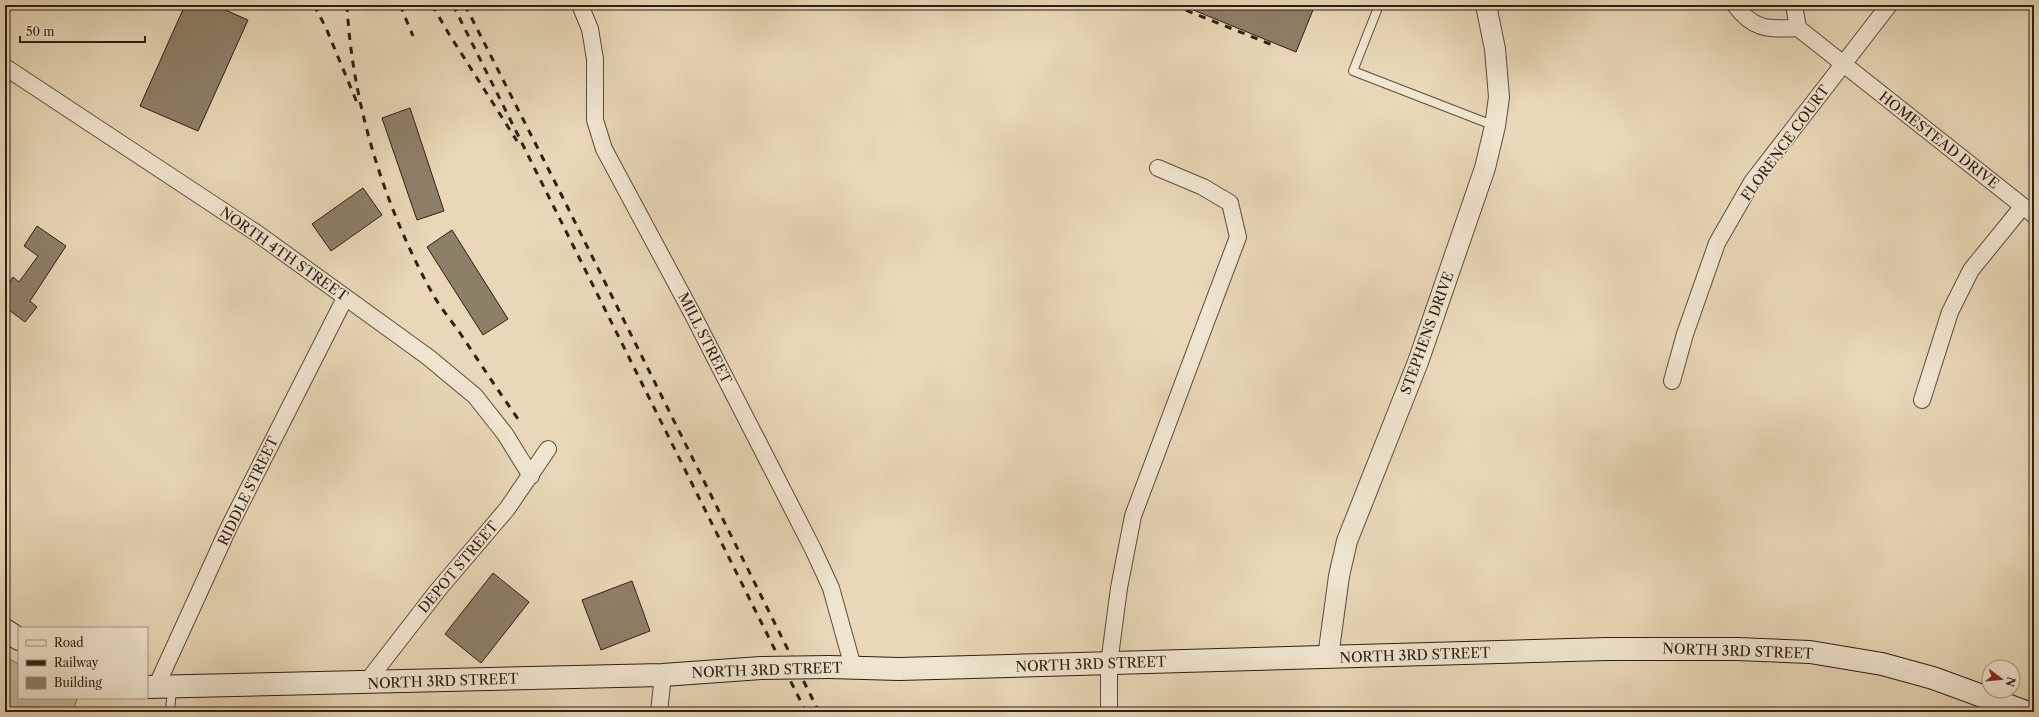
<svg xmlns="http://www.w3.org/2000/svg" width="2039" height="717" viewBox="0 0 2039 717" font-family="'Libre Caslon Text',serif">
<style>
.green{fill:#c8b99b;stroke:#7a6c56}
.building{fill:#8d8068;stroke:#2b2012}
.lines{fill:none;stroke-linecap:round;stroke-linejoin:round}
.service-casing{stroke:#5a4e3b;stroke-width:10}
.minor-casing{stroke:#5a4e3b;stroke-width:18}
.tertiary-casing{stroke:#5a4e3b;stroke-width:22}
.secondary-casing{stroke:#2b2012;stroke-width:24}
.service{stroke:#f0e6d0;stroke-width:8}
.minor{stroke:#f0e6d0;stroke-width:16}
.tertiary{stroke:#f0e6d0;stroke-width:20}
.secondary{stroke:#f0e6d0;stroke-width:22}
.rail{stroke:#2b2012;stroke-width:3;stroke-dasharray:7 7;stroke-linecap:butt}
.secondary-bridge-casing{stroke:#2b2012;stroke-width:24;stroke-linecap:butt}
.secondary-bridge{stroke:#f0e6d0;stroke-width:22}
.labels{text-anchor:middle;stroke-width:3;stroke-linejoin:round;paint-order:stroke}
.street-label{font-size:14px;fill:#2b2012;stroke:#f0e6d0}
</style>
<rect width="100%" height="100%" fill="#e8d8b7"/>
<filter id="stains"><feTurbulence type="fractalNoise" baseFrequency=".005" numOctaves="4"/><feColorMatrix values="0 0 0 0 .2 0 0 0 0 .09 0 0 0 0 .02 0 0 0 .5 -.17"/></filter>
<radialGradient id="worn" r=".72"><stop offset=".6" stop-color="#630" stop-opacity="0"/><stop offset="1" stop-color="#630" stop-opacity=".3"/></radialGradient>
<path class="green" d="M5,657L19,664V698H75L77,699L74,708L136,710L224,708L223,712H5Z"/>
<path class="building" d="M185,5H214L248,20L198,131L140,106Z
M1181,5H1315L1296,52Z
M410,108L444,211L417,220L382,118Z
M363,188L382,215L331,251L312,224Z
M37,226L66,246L30,301L37,307L25,322L5,307V289L13,277L19,282L38,256L24,246Z
M452,230L508,319L483,335L427,247Z
M493,573L529,602L481,663L445,634Z
M632,581L650,631L601,650L582,600Z"/>
<g class="lines">
<defs>
<path id="service" d="M1379,5L1353,71L1495,126
M170,712L172,688"/>
<path id="minor" d="M580,5L590,29L595,59V120L604,149L692,313L813,549L831,588L853,667
M1735,5C1754,31 1769,29 1798,28
M1794,5L1798,28
M1798,28L2034,215
M5,67L258,234L428,357L475,396L505,434L531,476
M1672,381L1685,334L1717,243L1752,182L1889,5
M1922,400L1950,312L1971,270L2023,206
M366,683L438,590L507,509L548,449
M156,687L229,527L345,298
M659,712L663,675
M1109,712V664L1119,588L1133,516L1238,237L1230,203L1203,187L1158,168"/>
<path id="tertiary" d="M1328,657L1339,576L1347,541L1418,362L1485,168L1495,126L1499,97L1495,49L1486,5"/>
<path id="secondary" d="M5,630L19,639
M829,667L899,669L1607,649H1737L1810,652L1882,664L1933,678L2026,712
M147,687L663,675L761,668"/>
</defs>
<use href="#service" class="service-casing"/>
<use href="#minor" class="minor-casing"/>
<use href="#tertiary" class="tertiary-casing"/>
<use href="#secondary" class="secondary-casing"/>
<use href="#service" class="service"/>
<use href="#minor" class="minor"/>
<use href="#tertiary" class="tertiary"/>
<use href="#secondary" class="secondary"/>
<path class="rail" d="M314,5L326,28L358,105
M347,5C352,103 384,205 431,291C439,306 450,319 460,333C479,362 498,390 518,419
M400,5L413,36
M432,5L449,34L517,141
M453,5L806,712
M465,5L559,190L819,712
M1173,5L1275,46"/>
<defs>
<path id="secondary-bridge" d="M761,668L829,667"/>
</defs>
<use href="#secondary-bridge" class="secondary-bridge-casing"/>
<use href="#secondary-bridge" class="secondary-bridge"/>
</g>
<g class="labels">
<g class="street-label">
<text transform="translate(1939 140) rotate(38)" y="5">HOMESTEAD DRIVE</text>
<text transform="translate(1785 143) rotate(-54)" y="5">FLORENCE COURT</text>
<text transform="translate(284 254) rotate(35)" y="5">NORTH 4TH STREET</text>
<text transform="translate(1427 333) rotate(-70)" y="5">STEPHENS DRIVE</text>
<text transform="translate(705 338) rotate(63)" y="5">MILL STREET</text>
<text transform="translate(248 491) rotate(-64)" y="5">RIDDLE STREET</text>
<text transform="translate(458 567) rotate(-50)" y="5">DEPOT STREET</text>
<text transform="translate(1738 651) rotate(2)" y="5">NORTH 3RD STREET</text>
<text transform="translate(1415 655) rotate(-2)" y="5">NORTH 3RD STREET</text>
<text transform="translate(1091 664) rotate(-2)" y="5">NORTH 3RD STREET</text>
<text transform="translate(767 670) rotate(-2)" y="5">NORTH 3RD STREET</text>
<text transform="translate(443 681) rotate(-2)" y="5">NORTH 3RD STREET</text>
</g>
</g>
<rect width="2039" height="717" fill="none" stroke="#e8d8b7" stroke-width="20"/>
<rect x="6" y="6" width="2027" height="705" fill="none" stroke="#2b2012" stroke-width="2"/>
<rect x="10" y="10" width="2019" height="697" fill="none" stroke="#2b2012"/>
<rect x="18" y="627" width="130" height="72" fill="#f0e6d0" stroke="#a19784"/>
<rect x="26" y="640" width="20" height="6" fill="#f0e6d0" stroke="#a19784"/>
<text x="54" y="647" font-size="12" fill="#2b2012">Road</text>
<rect x="26" y="660" width="20" height="6" fill="#2b2012" stroke="#a19784"/>
<text x="54" y="667" font-size="12" fill="#2b2012">Railway</text>
<rect x="26" y="677" width="20" height="12" fill="#8d8068" stroke="#a19784"/>
<text x="54" y="687" font-size="12" fill="#2b2012">Building</text>
<g transform="translate(2001 679) rotate(106)"><circle r="19" fill="#f0e6d0" stroke="#a19784"/>
<path d="M0-3L7 15L0 10L-7 15Z" fill="#8f2418"/>
<text y="-6" font-size="11" font-weight="bold" text-anchor="middle" fill="#2b2012">N</text>
</g>
<path d="M20 36v6h125v-6" fill="none" stroke="#2b2012" stroke-width="2"/>
<text x="26" y="36" font-size="12" fill="#2b2012" stroke="#f0e6d0" stroke-width="3" paint-order="stroke">50 m</text>
<rect width="100%" height="100%" filter="url(#stains)"/>
<rect width="100%" height="100%" fill="url(#worn)"/>
</svg>
